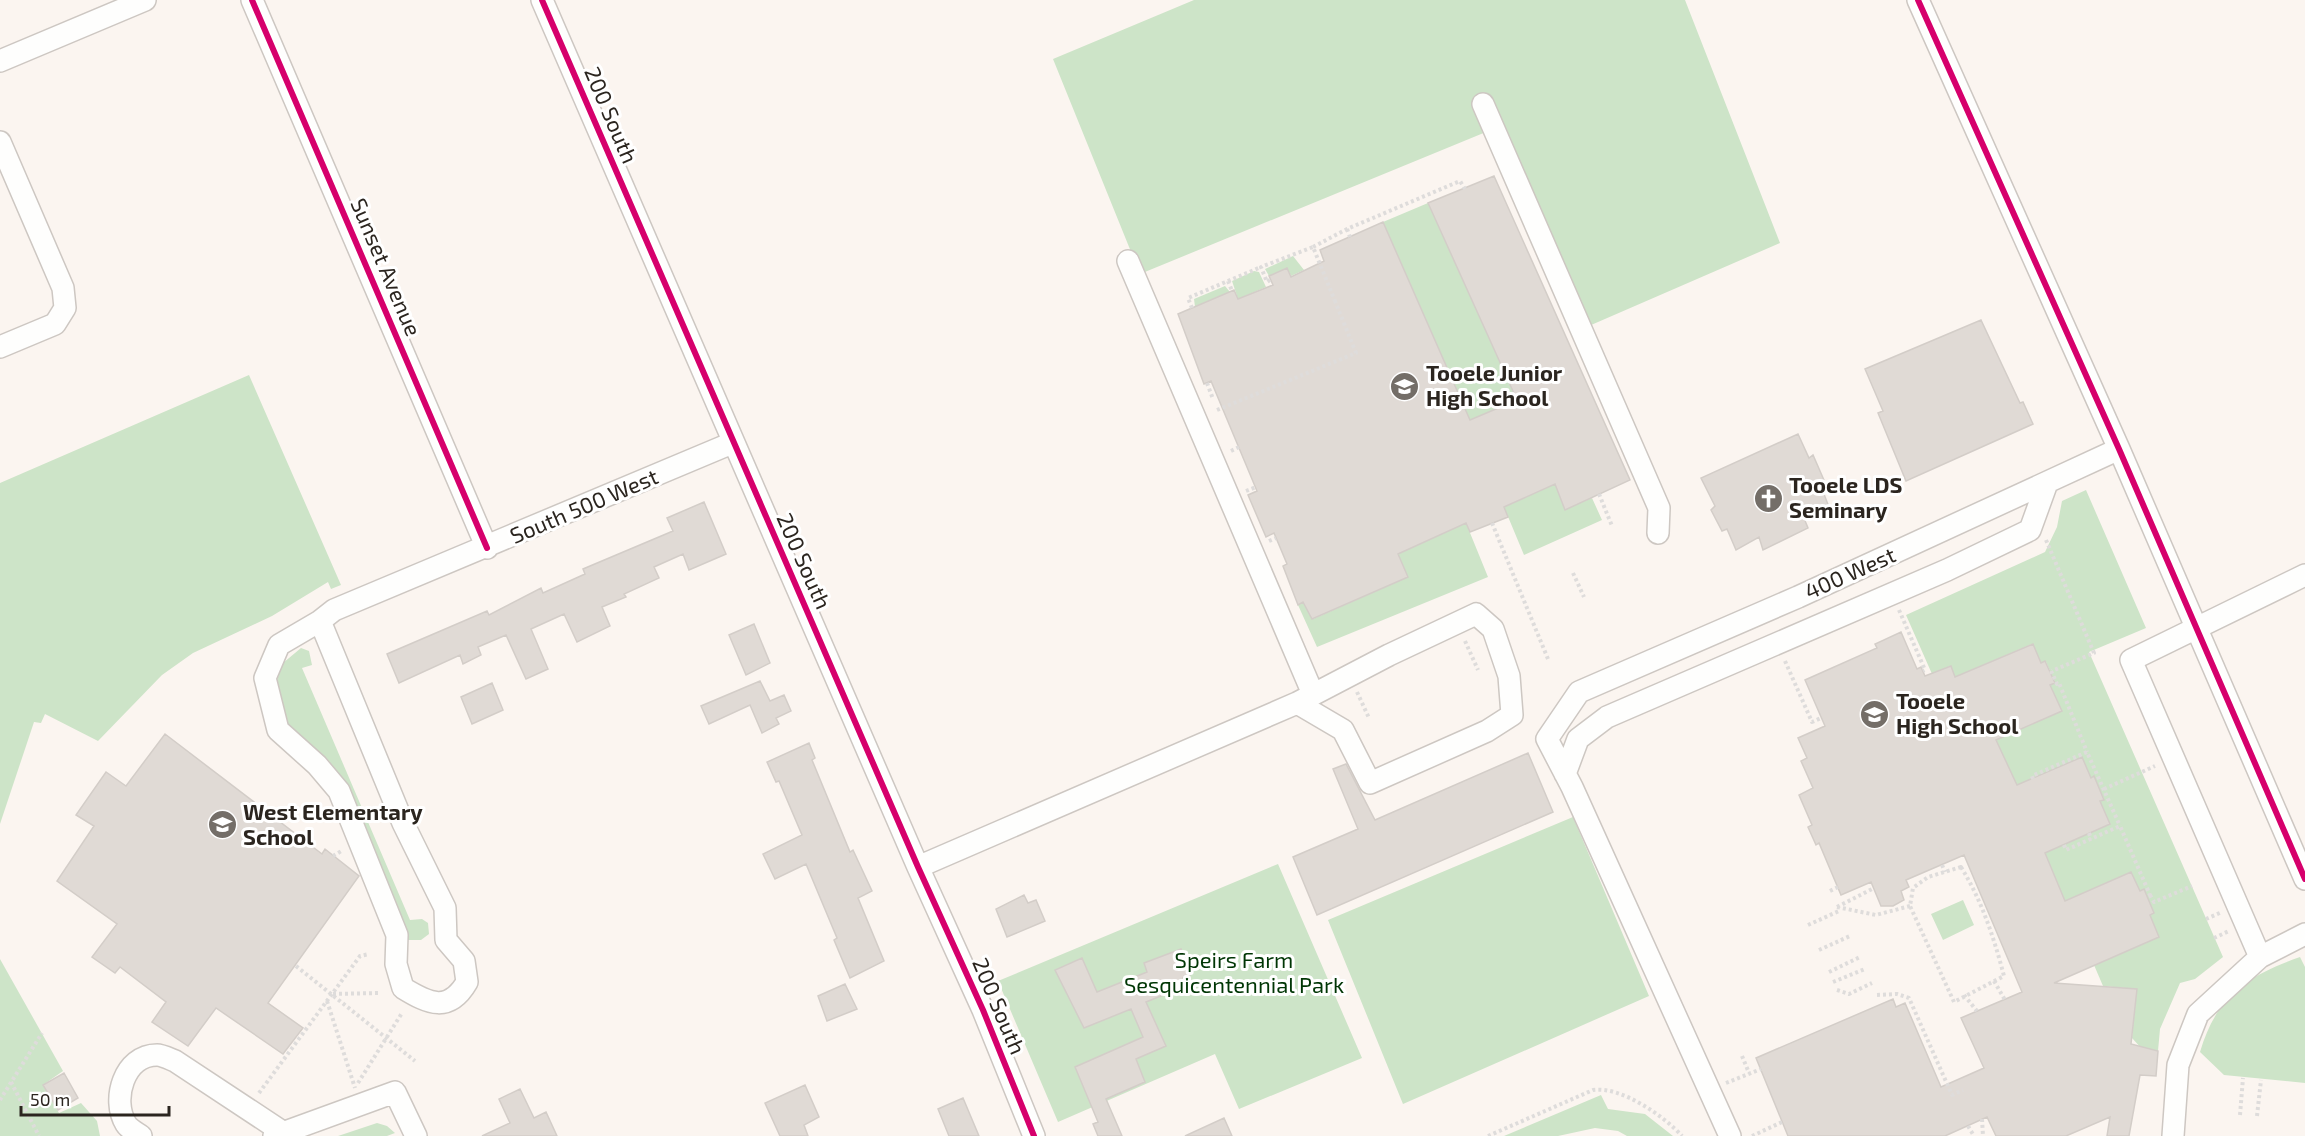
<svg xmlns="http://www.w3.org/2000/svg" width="2305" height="1136" viewBox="0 0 2305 1136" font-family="'Exo 2',sans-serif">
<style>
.green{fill:#cde4c8}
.building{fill:#e0dad5;stroke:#d3cdc8;stroke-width:1.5}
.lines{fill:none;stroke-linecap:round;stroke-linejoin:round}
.minor-casing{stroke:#cdc7c2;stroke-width:24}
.path{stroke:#dedcdb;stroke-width:4;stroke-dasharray:3 3;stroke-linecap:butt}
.minor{stroke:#fefefd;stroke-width:21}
.cycleway-casing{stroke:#fff;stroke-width:10}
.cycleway{stroke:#d6006c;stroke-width:6}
.labels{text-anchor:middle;stroke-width:6;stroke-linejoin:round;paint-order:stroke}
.street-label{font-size:22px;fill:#2b251f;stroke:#fff}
.poi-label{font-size:22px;font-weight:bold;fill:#2b251f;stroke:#fff;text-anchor:start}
.park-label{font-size:22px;fill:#003605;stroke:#fff}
</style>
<rect width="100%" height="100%" fill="#fbf5f0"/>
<path class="green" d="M1194,0H1685L1780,243L1575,332L1486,132L1140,274L1053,59Z
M1428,203L1517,400L1470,420L1383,222Z
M1293,256L1304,270L1291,276L1287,268L1269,276L1265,269Z
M1254,271L1259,272L1266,287L1238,299L1232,281Z
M1225,286L1230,292L1195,307L1194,299Z
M249,375L341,585L331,589L328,582L272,616L193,653L162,675L98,741L45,714L41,723L34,722L0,824V483Z
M1555,484L1565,509L1592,498L1602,520L1524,555L1504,507Z
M2086,490L2146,628L2089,652L2223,957L2195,979L2180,983L2160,1029L2158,1051L2142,1049L2132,1038L2136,989L2103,986L2094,965L2159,937L2150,915L2154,912L2144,890L2140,891L2131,872L2065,901L2045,853L2110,824L2100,801L2104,799L2094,777L2017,785L1996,740L2061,711L2050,685L2055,682L2046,662L2041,663L2032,644L1955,677L1950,666L1932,674L1906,615L2045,552L2057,527L2062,501Z
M1466,523L1488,577L1317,647L1298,605L1303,602L1313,619L1408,577L1398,554Z
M301,648L309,651L312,665L302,668L410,920L422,919L428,923L429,934L421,940H408L355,814L329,761L291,732L280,704L276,683L283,663Z
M1573,817L1649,996L1403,1104L1328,920Z
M1278,864L1362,1058L1239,1109L1215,1054L1058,1122L998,981Z
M1963,900L1974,925L1943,940L1931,914Z
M2300,957L2305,967V1083L2224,1075L2200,1052C2217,995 2247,976 2300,957Z
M0,959L63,1071L43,1085L59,1113L81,1103L97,1121L100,1136H0Z
M1601,1095L1608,1109L1645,1114L1673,1136H1627L1618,1131L1595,1128L1558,1136H1504Z
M377,1123L387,1126L395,1133L387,1136H338Z"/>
<path class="building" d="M1494,176L1630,480L1565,510L1555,484L1504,507L1508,517L1470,532L1466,523L1398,554L1408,577L1312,619L1303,602L1298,605L1283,566L1287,564L1274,533L1266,537L1248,495L1257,491L1211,381L1204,384L1178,314L1234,290L1238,299L1273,285L1269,276L1287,268L1291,277L1324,261L1320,250L1383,222L1470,420L1517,400L1428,203Z
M1981,320L2020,403L2023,402L2033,424L1906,481L1878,413L1883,411L1865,369Z
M1798,434L1809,458L1813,455L1827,487L1822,489L1829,507L1803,516L1808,528L1763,550L1759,537L1736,550L1727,529L1722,531L1711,510L1715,506L1701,478Z
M704,502L726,554L689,570L683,554L654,567L659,578L624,594L626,597L602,607L610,626L577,642L564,614L531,629L548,669L526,679L506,635L478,647L481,655L463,664L460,655L399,683L387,654L487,611L489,615L541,588L543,593L585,574L583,569L673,531L667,518Z
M754,624L770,663L746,675L729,635Z
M1901,632L1917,669L1921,667L1925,676L1951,666L1955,677L2033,644L2041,663L2045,661L2055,683L2050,685L2062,711L1996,740L2017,785L2082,757L2091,778L2094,776L2104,800L2100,801L2110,824L2045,853L2065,901L2131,872L2140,891L2144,889L2154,913L2150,915L2159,937L2054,983L2137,989L2131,1044L2158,1051L2156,1076L2140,1075L2129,1136H2107L2110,1117L2066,1136H1996L1987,1117L1945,1136H1788L1756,1058L1893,999L1896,1007L1905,1003L1941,1087L1984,1068L1961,1018L2022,992L1964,855L1906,880L1909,887L1901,891L1904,900L1893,906H1881L1871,882L1841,895L1819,843L1816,845L1808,827L1812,825L1799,795L1813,788L1801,761L1807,758L1798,738L1825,726L1805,680L1877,648L1875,644Z
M760,681L770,701L784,695L791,711L776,718L779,724L762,733L750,705L709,724L701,706Z
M492,683L503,710L472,724L461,697Z
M165,734L322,854L325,849L359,876L268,1003L303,1028L283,1054L216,1008L188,1046L152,1022L166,1002L120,967L115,973L92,957L117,924L57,881L94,826L76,815L106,772L126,786Z
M809,743L815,758L812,760L850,852L853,850L872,891L858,898L884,961L850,978L834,940L837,938L806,864L775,879L763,854L802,835L779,781L776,782L767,762Z
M1528,753L1553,812L1317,915L1293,857L1358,829L1333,769L1346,764L1375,820Z
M1024,895L1028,903L1036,900L1045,921L1007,937L996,909Z
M1181,949L1190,975L1183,978L1186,986L1146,1002L1166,1046L1136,1059L1145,1082L1106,1099L1122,1136H1098L1093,1124L1098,1122L1075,1067L1143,1037L1131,1009L1084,1028L1055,970L1082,958L1097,992L1147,972L1144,963Z
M845,984L857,1009L827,1021L818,996Z
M64,1073L78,1098L58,1110L43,1085Z
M805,1085L819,1117L804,1125L808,1136H780L765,1103Z
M520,1089L534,1118L546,1112L557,1136H482L510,1123L499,1099Z
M963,1098L979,1136H949L938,1109Z
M1224,1118L1232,1136H1185Z"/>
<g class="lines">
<defs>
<path id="minor" d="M252,0L487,548
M542,0L918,867L983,1010L1034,1136
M1918,0L2119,449L2305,879
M0,61L145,0
M1483,104L1659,508L1658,533
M0,142L63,288L65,308L55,324L0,347
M1128,261L1313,694
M2305,575L2131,660L2260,957L2305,934
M320,621L279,645L265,678L278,730L317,765L339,791L397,935L396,964L403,988C429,1004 449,1013 467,982L464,961L446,940L445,908L403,823L320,621L334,610L732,443
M1565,774L1578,739L1607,717L1947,570L2030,530L2047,483
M918,867L1297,703L1389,655L1476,614L1493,629L1509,676L1512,715L1487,731L1370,783L1343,730L1297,703
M141,1136C137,1133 129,1129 126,1124C111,1100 124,1055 157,1055C162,1055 170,1059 175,1061L284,1133
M274,1136L395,1092L416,1136
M1730,1136L1572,787L1547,739L1579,692L1798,597L2119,449
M2173,1136L2178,1065L2198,1014L2260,957"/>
</defs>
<use href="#minor" class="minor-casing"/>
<path class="path" d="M1347,229L1350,237
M1313,247L1347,229L1460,181L1465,189
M1270,280L1267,282L1261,267L1313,247L1335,301
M1228,281L1232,291
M1192,308L1188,298L1261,267
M1207,383L1213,399
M1217,410L1356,353L1335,301L1332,302
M1231,451L1239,447
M1246,491L1256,487
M1599,494L1612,526
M1492,523L1548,659
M2046,540L2094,653L2052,671
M1269,541L1276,538
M1573,573L1584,597
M1899,610L1925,670L1923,671
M1465,641L1478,670
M1785,661L1812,722L1821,718
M2051,671L2057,684L2059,683L2087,752
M1357,692L1369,718
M2033,779L2032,776L2087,752L2120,826
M2104,789L2155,766
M2089,833L2091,839
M2064,845L2066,850L2120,826L2150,895L2147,896
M333,856L343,850
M1942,865L1945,872
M1961,867C1982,901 1994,938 2004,976L1954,1002L1910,906L1913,888L1928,877Z
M1830,891L1838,887
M2150,895L2154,902L2192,886
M1837,907L1876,915L1910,906
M1837,907L1874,888
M2206,919L2222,912
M1808,925L1839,911
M2214,938L2229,931
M1819,950L1850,936
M296,966L415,1061
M1829,972L1860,957
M1994,981L2005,1000
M1833,982L1865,969
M1837,990L1849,994L1872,983
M333,994L379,993
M1877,995L1897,994L1909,998L1952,1095L1963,1090
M1964,995L1977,1011
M327,1001L355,1088
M1742,1056L1749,1073
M11,1082L39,1136
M358,1083L402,1013
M1726,1083L1761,1069
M259,1093L360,956L369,954
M0,1100L42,1033
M2240,1115L2243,1078
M2257,1116L2261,1080
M1982,1119L1983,1136
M1968,1126L1974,1136
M1488,1136L1593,1090C1621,1086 1664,1116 1682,1136
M1752,1136L1782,1122"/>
<use href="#minor" class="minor"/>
<defs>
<path id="cycleway" d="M252,0L487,548
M542,0L918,867L983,1010L1034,1136
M1918,0L2119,449L2305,879"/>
</defs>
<use href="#cycleway" class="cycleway-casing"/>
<use href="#cycleway" class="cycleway"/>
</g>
<defs>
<symbol id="school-disc" viewBox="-11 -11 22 22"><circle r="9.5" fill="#746e68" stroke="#fff"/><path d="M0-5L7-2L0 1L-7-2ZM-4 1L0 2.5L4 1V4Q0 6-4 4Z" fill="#fff"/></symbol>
<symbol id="church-disc" viewBox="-11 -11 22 22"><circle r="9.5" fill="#746e68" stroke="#fff"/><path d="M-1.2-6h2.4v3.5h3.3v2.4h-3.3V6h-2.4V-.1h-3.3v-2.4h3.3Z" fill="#fff"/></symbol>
</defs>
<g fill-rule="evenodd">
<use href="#school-disc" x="1388" y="370" width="33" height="33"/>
<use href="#church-disc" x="1752" y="482" width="33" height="33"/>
<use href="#school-disc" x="1858" y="698" width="33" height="33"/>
<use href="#school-disc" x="206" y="808" width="33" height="33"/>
</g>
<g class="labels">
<g class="street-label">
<text transform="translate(611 115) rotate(67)" y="8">200 South</text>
<text transform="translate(386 267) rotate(67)" y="8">Sunset Avenue</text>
<text transform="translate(584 506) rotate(-23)" y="8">South 500 West</text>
<text transform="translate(804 561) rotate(66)" y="8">200 South</text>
<text transform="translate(1850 573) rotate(-24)" y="8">400 West</text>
<text transform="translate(999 1006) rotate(67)" y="8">200 South</text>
</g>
<g class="poi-label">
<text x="1426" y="381">Tooele Junior<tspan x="1426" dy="25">High School</tspan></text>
<text x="1789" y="493">Tooele LDS<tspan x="1789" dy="25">Seminary</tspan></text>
<text x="1896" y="709">Tooele<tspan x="1896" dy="25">High School</tspan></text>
<text x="243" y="820">West Elementary<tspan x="243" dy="25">School</tspan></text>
</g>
<g class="park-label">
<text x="1234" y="968">Speirs Farm<tspan x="1234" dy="25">Sesquicentennial Park</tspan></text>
</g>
</g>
<path d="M21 1106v9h148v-9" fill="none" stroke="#2b251f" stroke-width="3"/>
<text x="30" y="1106" font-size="18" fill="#2b251f" stroke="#ffffff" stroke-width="4.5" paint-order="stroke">50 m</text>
</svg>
